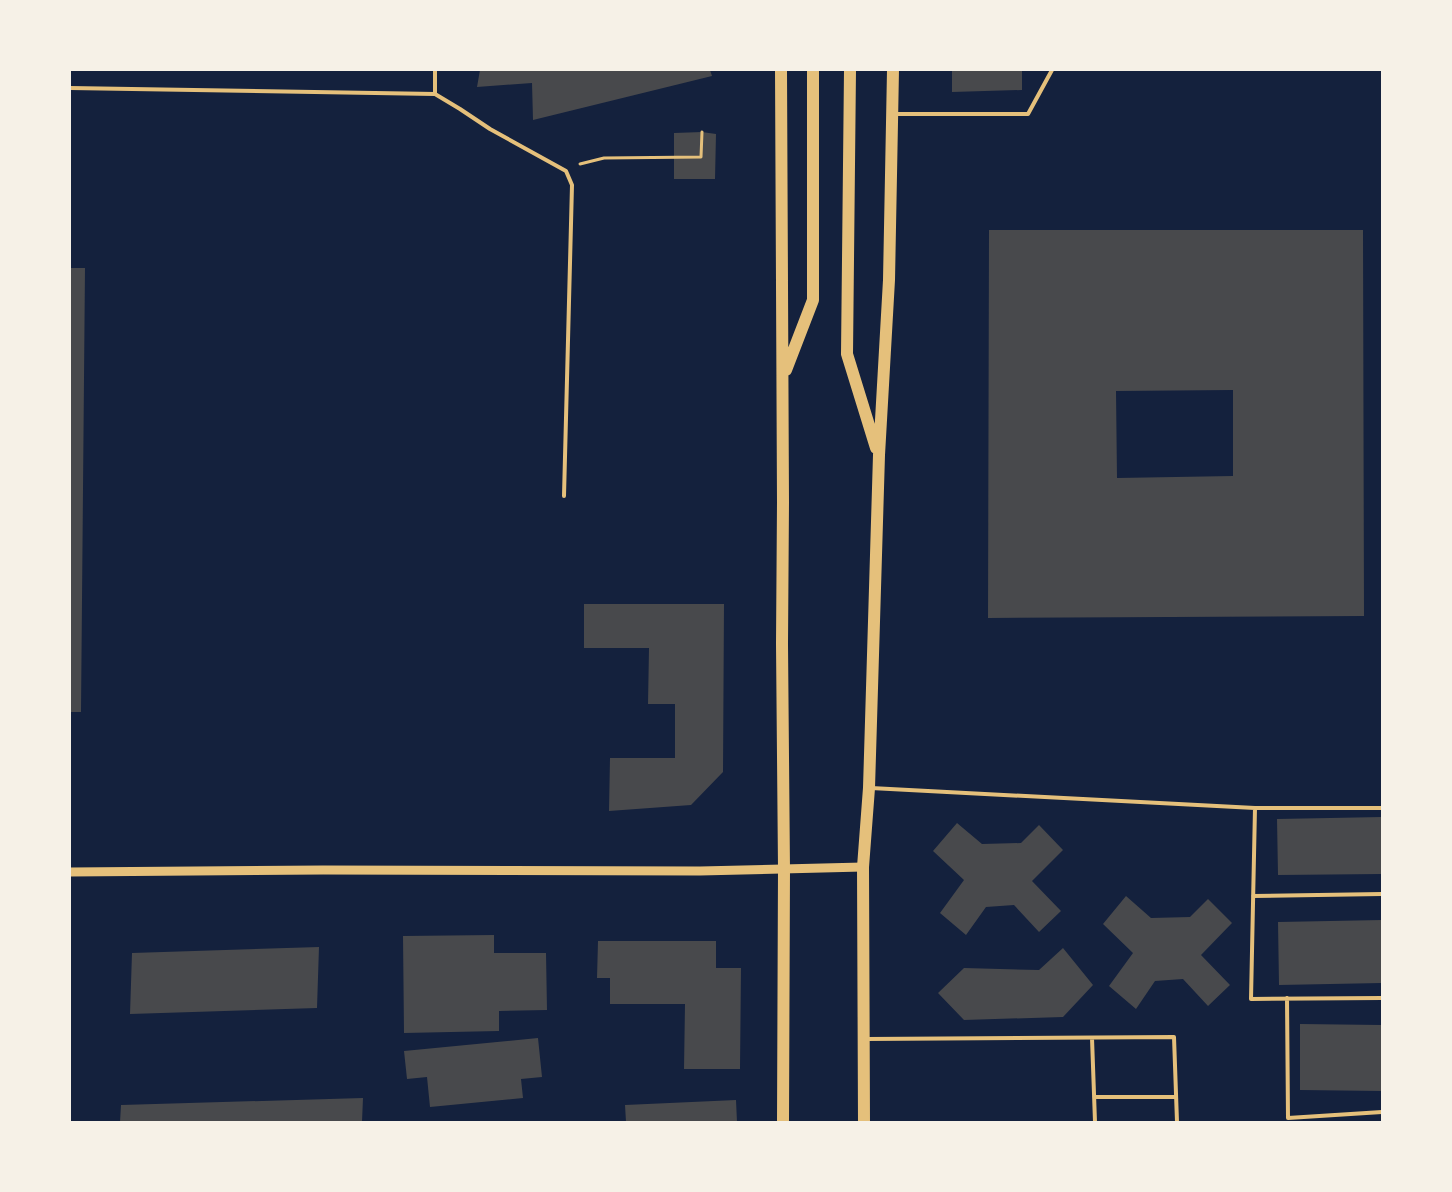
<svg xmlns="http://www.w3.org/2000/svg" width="1452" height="1192" viewBox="0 0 1452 1192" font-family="'Sofia Sans Condensed',sans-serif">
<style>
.building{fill:#48494c;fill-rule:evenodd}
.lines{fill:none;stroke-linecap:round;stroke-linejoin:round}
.path{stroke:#e5c07b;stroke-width:3}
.service{stroke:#e5c07b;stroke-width:4}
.tertiary{stroke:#e5c07b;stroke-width:9}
.primary{stroke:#e5c07b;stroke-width:12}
</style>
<rect width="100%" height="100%" fill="#14213d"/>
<path class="building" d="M480,70H710L712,76L533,120L532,83L477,87Z
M952,70H1022V90L952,92Z
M702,132L716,134L715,179H674V133Z
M989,230H1363L1364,616L988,618ZM1233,390V476L1117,478L1116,391Z
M70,268H85L81,712H70Z
M584,604H724L723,772L691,805L609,811L610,758H675V704H648L649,648H584Z
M1382,817V874L1278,875L1277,819Z
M957,823L982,844L1021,843L1039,825L1063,850L1032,881L1061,911L1039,932L1014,905L986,907L966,935L940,913L964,880L933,851Z
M1126,896L1151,918L1190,917L1208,899L1232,923L1201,955L1230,985L1208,1006L1183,979L1155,981L1136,1009L1109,986L1133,953L1103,924Z
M1382,920V983L1279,985L1278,922Z
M494,935V953H546L547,1010L499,1011V1031L404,1033L403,936Z
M598,941H716V968H741L740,1069H684L685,1004H610V978H597Z
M319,947L317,1008L130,1014L132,953Z
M1063,948L1093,985L1063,1017L964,1020L938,993L964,968L1039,970Z
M1300,1024L1382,1025V1091L1300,1090Z
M538,1038L542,1077L521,1079L523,1098L430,1107L427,1077L407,1079L404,1051Z
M363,1098L362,1122H120L121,1105Z
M736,1100L737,1122H626L625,1105Z"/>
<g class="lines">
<path class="path" d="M580,164L604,158L701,157L702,132"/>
<path class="service" d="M70,88L435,94L460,109L490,129L566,171L572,185L564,496
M435,94V70
M895,114H1028L1052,70
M871,788L1255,808H1382
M1255,808L1251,999L1382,998
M1253,896L1382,894
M1287,998L1288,1118L1382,1112
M1092,1038L1095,1122
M866,1039L1174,1037L1177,1122
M1094,1097H1176"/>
<path class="tertiary" d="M70,872L323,870L700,871L863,867"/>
<path class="primary" d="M781,70L783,502L782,644L784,869L783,1122
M850,70L847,354L876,448
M786,370L813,300V70
M864,1122L863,867L869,788L879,455L889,280L893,70"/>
</g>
<rect width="1452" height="1192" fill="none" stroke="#f6f1e7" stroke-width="142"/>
</svg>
